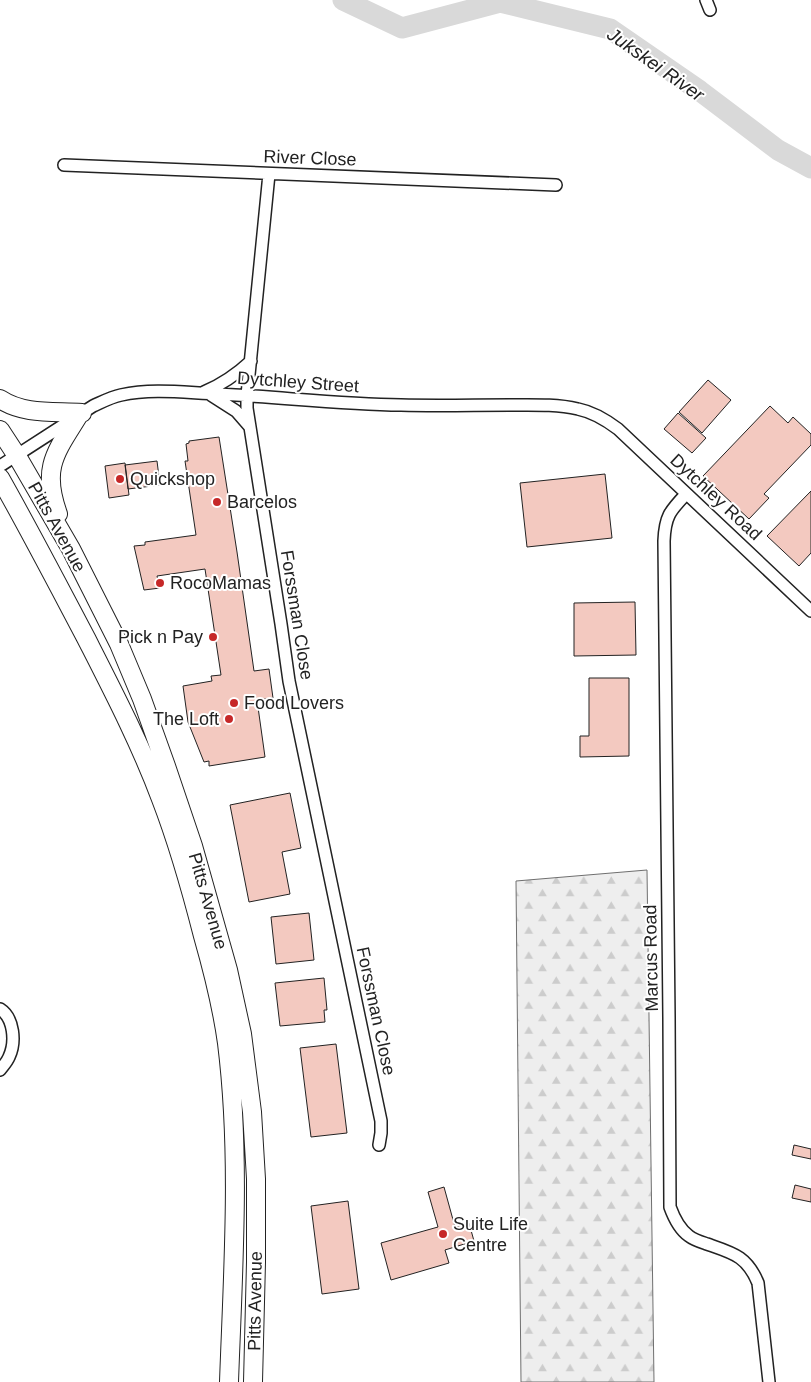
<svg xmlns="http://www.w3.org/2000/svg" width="811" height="1382" viewBox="0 0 811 1382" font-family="Helvetica,sans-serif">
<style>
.forest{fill:url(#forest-firs);stroke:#6f6f6f}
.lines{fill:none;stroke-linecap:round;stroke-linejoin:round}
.river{stroke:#d9d9d9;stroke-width:21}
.building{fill:#f3c9c0;stroke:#222}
.minor-casing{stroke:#222;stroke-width:14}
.primary-casing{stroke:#222;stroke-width:20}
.minor{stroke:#fff;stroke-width:11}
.primary{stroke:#fff;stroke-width:18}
.poi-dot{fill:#c62828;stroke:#fff;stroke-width:2}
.labels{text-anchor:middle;stroke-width:4;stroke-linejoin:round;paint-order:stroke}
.street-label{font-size:18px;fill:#222;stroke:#fff}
.poi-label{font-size:18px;fill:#222;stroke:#fff;text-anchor:start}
.water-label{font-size:19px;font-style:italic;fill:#222;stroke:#fff}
</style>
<defs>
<pattern id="forest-firs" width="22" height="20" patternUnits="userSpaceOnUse" patternTransform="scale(1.25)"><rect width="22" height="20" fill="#eee"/><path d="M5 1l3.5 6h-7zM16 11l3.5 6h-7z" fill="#ccc"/></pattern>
</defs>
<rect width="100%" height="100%" fill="#fff"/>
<path class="forest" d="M647,870L654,1382H521L516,881Z"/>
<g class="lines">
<path class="river" d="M343,0L402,28L500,2L610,29L700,91L778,150L811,168"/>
</g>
<path class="building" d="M708,380L731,400L702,433L679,412Z
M770,406L788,423L793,417L811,434V445L764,494L769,498L749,519L703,476Z
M678,413L706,438L692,453L664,429Z
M219,437L237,552L254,671L269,669L273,698L257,700L265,757L209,766V761L204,762L188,722L183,686L212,681L211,676L221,675L205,569L157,576L160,588L144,590L134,546L145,545V542L196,535L185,461H188L186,444L189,443V441Z
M157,461L160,485L128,489L125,465Z
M125,463L129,495L109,498L105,466Z
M605,474L612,538L527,547L520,483Z
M811,491V553L799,566L767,536Z
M635,602L636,655L574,656V603Z
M589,678H629V756L580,757V736H589Z
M290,793L301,848L282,852L290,894L249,902L230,805Z
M309,913L314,960L276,964L271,917Z
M324,978L327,1010H324L325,1022L280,1026L275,983Z
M336,1044L347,1133L311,1137L300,1048Z
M794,1145L811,1149V1159L792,1155Z
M795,1185L811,1189V1202L792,1198Z
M444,1187L455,1227L469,1223L474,1241L445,1250L449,1263L391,1280L381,1243L438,1227L428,1192Z
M348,1201L359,1289L322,1294L311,1206Z"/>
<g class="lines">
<defs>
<path id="minor" d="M706,0L710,10
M64,165L556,185
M269,174L247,395V408L281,624L289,681L381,1121V1133L379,1145
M204,392C223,384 236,375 251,361
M211,395L236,411L249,426
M0,466L93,406C102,402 111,397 121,395C153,388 187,393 219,394C280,397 340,404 401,405C437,406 474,405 510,405C533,405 556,404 578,409C593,412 606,420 618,429L811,611
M686,494C670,511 665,516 664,541L669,1017L670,1207C674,1218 679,1229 689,1236C694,1240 701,1242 707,1244C733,1253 747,1256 758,1283L769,1382
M0,1009C14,1018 16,1042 9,1057C7,1062 3,1066 0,1070"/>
<path id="primary" d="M0,399C24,415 54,411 82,413
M0,430L17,456L71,549L119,644L142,699L166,766L193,846L228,970L242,1034L252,1112L256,1179V1262L253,1382
M0,478C30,531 58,585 86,638C113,691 140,743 161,799C178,843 191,889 203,936C213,971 222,1007 227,1043C241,1156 233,1269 229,1382
M58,514C41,467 56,452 80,413"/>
</defs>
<use href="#minor" class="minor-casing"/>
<use href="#primary" class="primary-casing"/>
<use href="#minor" class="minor"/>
<use href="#primary" class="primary"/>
</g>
<g class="poi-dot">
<circle cx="120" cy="479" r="5"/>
<circle cx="217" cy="502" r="5"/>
<circle cx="160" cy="583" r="5"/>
<circle cx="213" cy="637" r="5"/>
<circle cx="234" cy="703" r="5"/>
<circle cx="229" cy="719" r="5"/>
<circle cx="443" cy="1234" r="5"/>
</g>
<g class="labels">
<g class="street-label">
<text transform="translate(310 158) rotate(2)" y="6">River Close</text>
<text transform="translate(298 382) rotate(4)" y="6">Dytchley Street</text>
<text transform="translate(716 497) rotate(43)" y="6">Dytchley Road</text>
<text transform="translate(57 527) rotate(61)" y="6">Pitts Avenue</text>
<text transform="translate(297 615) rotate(81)" y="6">Forssman Close</text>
<text transform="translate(208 901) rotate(74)" y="6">Pitts Avenue</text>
<text transform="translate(651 958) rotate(-91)" y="6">Marcus Road</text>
<text transform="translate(376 1011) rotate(78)" y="6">Forssman Close</text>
<text transform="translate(255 1301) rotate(-89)" y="6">Pitts Avenue</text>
</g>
<g class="poi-label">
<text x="130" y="485">Quickshop</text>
<text x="227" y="508">Barcelos</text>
<text x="170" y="589">RocoMamas</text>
<text x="203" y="643" text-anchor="end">Pick n Pay</text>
<text x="244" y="709">Food Lovers</text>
<text x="219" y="725" text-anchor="end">The Loft</text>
<text x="453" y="1230">Suite Life<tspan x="453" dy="21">Centre</tspan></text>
</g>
<g class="water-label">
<text transform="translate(656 64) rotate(35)" y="7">Jukskei River</text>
</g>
</g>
</svg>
